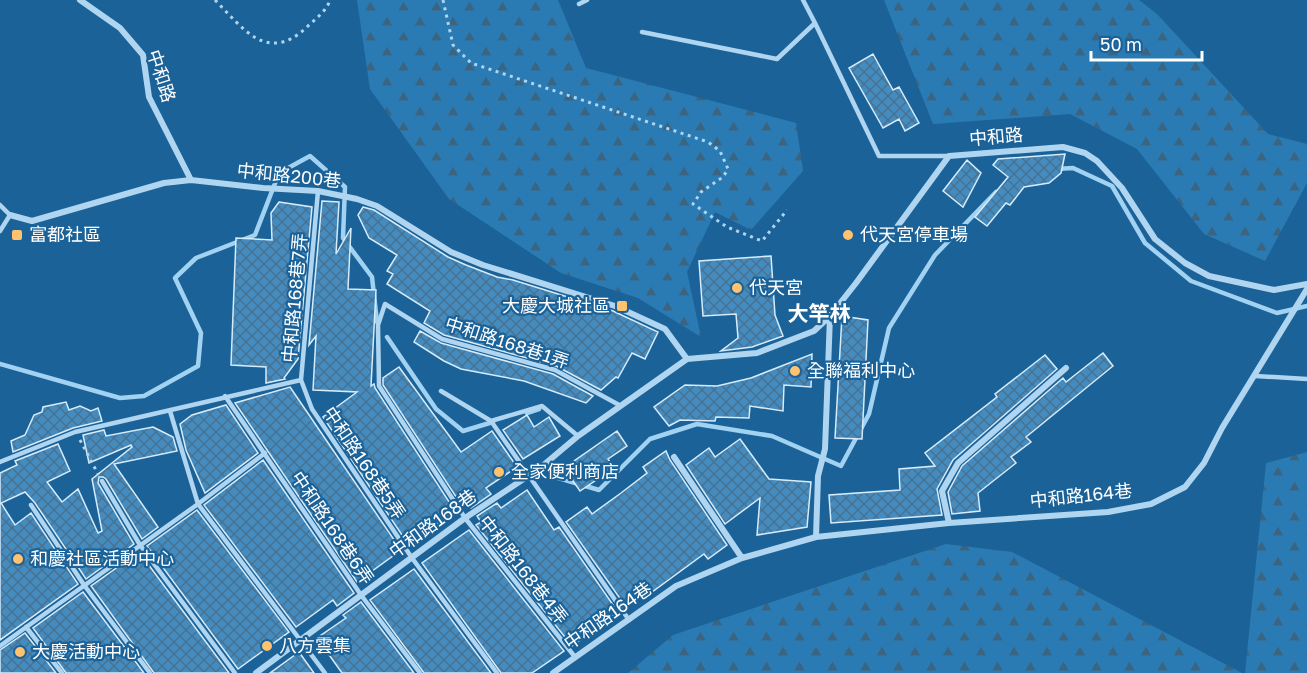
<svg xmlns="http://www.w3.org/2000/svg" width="1307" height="673" viewBox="0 0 1307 673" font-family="'Golos Text','Noto Sans TC',sans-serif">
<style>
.forest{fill:url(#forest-firs)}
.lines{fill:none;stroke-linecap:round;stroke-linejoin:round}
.stream{stroke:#a2d2f2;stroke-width:4.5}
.building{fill:url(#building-cross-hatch);stroke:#d6ecfb;stroke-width:1.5}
.path{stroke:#afd5f0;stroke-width:3;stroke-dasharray:3 4.5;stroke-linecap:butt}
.lane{stroke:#afd5f0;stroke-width:4.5}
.street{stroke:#afd5f0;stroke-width:6}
.poi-dot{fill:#ffc26e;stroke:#1b6298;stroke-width:2}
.labels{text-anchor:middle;stroke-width:4.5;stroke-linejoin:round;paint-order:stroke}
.street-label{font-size:18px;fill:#fff;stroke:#1b6298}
.poi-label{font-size:18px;fill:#fff;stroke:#1b6298;text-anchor:start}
.quarter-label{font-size:21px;font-weight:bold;fill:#fff;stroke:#1b6298}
</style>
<defs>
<pattern id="forest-firs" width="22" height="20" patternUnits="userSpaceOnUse" patternTransform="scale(1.5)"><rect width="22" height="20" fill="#2a7bb4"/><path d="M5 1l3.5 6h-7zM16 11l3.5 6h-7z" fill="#3b6480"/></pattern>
<pattern id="building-cross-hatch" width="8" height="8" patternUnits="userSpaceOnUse" patternTransform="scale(1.5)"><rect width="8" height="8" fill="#448bbf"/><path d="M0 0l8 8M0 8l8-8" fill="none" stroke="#477291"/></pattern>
</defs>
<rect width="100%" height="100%" fill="#1b6298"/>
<path class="forest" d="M357,0H558L586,68L796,123L803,171L751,230L715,212L687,272L701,337L638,298L561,273L449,199L370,89Z
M884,0H1139L1157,14L1268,134L1307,144V183L1265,261L1204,234L1137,149L1070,114L933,124Z
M1307,452V673H1245L1266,463Z
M946,544L1012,552L1242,673H628L673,635Z"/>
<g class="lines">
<path class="stream" d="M1056,169L1073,168L1112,186L1145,243L1191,281L1277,313L1307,306
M387,337L436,409L463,431L493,422
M0,364L120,398L144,396L198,366L201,333L175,278L196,258L255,235L279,173L310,156L345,187L343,238L372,277L377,322
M527,413L539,409
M556,470L555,477L599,490L650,439L697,424L772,436L841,466L869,414L889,328L935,255L996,192"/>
</g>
<path class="building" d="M873,54L893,90L899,87L919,123L905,131L899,119L883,128L849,68Z
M1065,154L1061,173L1049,183L1024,187L1010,205L1006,203L987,226L975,217L1008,177L993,165L998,159Z
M967,160L981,173L963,207L943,191Z
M322,201L339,202L336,254L351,228L348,289L376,290L371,386L374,384L375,388L455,511L408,544L323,417L357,392L313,390L316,336L309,345Z
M279,202L312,207L298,359L284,378L285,379L266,383V367L231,365L236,238L272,240L271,213Z
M363,207L374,210L448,257L466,265L497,277L513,280L613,311L658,332L645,359L632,353L618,378L616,377L601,390L556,366L444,335L424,323L430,311L387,284L393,274L387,271L397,255L369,238L358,215Z
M771,256L775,315L783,336L752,347L721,351L738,338L736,314L703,316L699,261Z
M842,316L868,320L862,439L835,438Z
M420,331L441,343L553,374L593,396L586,403L524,381L461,369L444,361L414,342Z
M1103,353L1113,366L1026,437L1031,442L1011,457L1016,463L978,493L980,511L952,514L948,492L962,466L1063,378L1066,382Z
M812,354L811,387L784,385L783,411L750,406L749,418L716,417L715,421L680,420L669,426L654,407L685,385L717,386L751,378Z
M1045,355L1057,369L953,460L937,489L942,515L831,523L829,495L900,490L899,469L935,466L925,453L997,397L995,394Z
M399,367L461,452L492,431L515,464L517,467L486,488L491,494L471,508L467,502L462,506L383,385V378Z
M290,387L401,550L357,582L235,403Z
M66,402L69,410L80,406L91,411L98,408L102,421L73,428L13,452L11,441L25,435L34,415L42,412L43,407Z
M226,405L258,453L205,493L186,450L180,424L192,415Z
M527,415L534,427L549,417L560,436L523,459L503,430Z
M153,427L173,437L177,451L114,464L158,527L142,539L106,479L103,477H99L98,483L134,544L86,579L35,503L25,492L1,503L15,525L31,513L78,584L0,640V473L17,465L15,461L58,444L70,471L47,482L62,502L78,489L98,533L102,531L92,479L132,447L131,445L89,463L83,435L104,430L106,436Z
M617,431L627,446L608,459L614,468L580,491L564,468Z
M740,439L769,479L811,482L807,527L757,535L760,498L725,524L686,465L709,448L715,457Z
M666,451L670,460L727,545L708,559L704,554L652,592L650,590L626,607L566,522L587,507L592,514L621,493L647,473L643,467Z
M263,460L354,593L337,606L333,600L296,627L204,505Z
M527,490L554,530L559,527L618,612L572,646L476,525L481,522L477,516L497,503L501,508Z
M197,510L289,632L238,669L147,546Z
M469,530L564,651L532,673H501L422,563Z
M139,552L229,673H154L91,586Z
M414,569L491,673H424L370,600Z
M83,592L144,673H66L33,628Z
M361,602L414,673H342L317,638L346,618L343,615Z
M25,633L56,673H0V650Z
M299,652L314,673H270Z"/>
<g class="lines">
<path class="path" d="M215,0C243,28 266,64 306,28C315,19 326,12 330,0
M443,0L453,45L471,63L708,142L720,151L728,169L723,177L701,192L693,204L727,227L762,241L787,210
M80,440L98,474"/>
<path class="lane" d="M803,0L815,23L879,156H949
M579,4L587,0
M642,32L777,59L815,23
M0,205L10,215L0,231
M1255,376L1307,379
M301,380L312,409L412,558L497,673
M441,391L491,421L629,620
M225,396L361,595L420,673
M170,411L198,504L325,673
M491,421L542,406L578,436
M0,462L75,432L301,380L318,191
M102,481L140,545L235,673
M31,505L84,585L150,673
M26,627L62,673
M0,646L198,504L265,453
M575,657L465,518L379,386L378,325L385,304L442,339L555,370L621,406"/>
<path class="street" d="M80,0L120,28L143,55L149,97L191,180
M10,215L32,221L164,183L191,180L263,188L318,191L357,199L377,206L451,252L483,265L615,306L665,329L687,359
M687,359L757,353L814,331L830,316L856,283L949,156L1063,147L1085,153L1097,161L1122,188L1155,239L1185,263L1209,276L1274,290L1307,284
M674,457L742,558
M949,523L942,491L958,463L1066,368
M816,537L949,523L1108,512L1151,504L1185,487L1204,463L1222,428L1307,289
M256,673L465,518L540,468L578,436L687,359
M553,673L676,586L742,558L816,537L818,476L825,449L830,316"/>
</g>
<g class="poi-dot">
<rect x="11" y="229" width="12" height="12" rx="3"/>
<circle cx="848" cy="235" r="6"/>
<circle cx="737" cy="288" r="6"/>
<rect x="616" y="300" width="12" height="12" rx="3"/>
<circle cx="795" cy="371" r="6"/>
<circle cx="499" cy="472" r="6"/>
<circle cx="18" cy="559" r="6"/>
<circle cx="267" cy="646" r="6"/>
<circle cx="20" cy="652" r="6"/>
</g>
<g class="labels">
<g class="street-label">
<text transform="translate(161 76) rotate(72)" y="6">中和路</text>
<text transform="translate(996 137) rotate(-5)" y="6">中和路</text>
<text transform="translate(289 176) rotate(6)" y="6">中和路200巷</text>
<text transform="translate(295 298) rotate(-85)" y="6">中和路168巷7弄</text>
<text transform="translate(507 343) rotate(18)" y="6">中和路168巷1弄</text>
<text transform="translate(364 463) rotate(56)" y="6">中和路168巷5弄</text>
<text transform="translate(1081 496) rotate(-6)" y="6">中和路164巷</text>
<text transform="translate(433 524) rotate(-36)" y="6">中和路168巷</text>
<text transform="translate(332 528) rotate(56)" y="6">中和路168巷6弄</text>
<text transform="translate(523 570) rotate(52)" y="6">中和路168巷4弄</text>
<text transform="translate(608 616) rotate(-35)" y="6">中和路164巷</text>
</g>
<g class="poi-label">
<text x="29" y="241">富都社區</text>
<text x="860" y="241">代天宮停車場</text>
<text x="749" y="294">代天宮</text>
<text x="610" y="312" text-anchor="end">大慶大城社區</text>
<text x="807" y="377">全聯福利中心</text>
<text x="511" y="478">全家便利商店</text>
<text x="30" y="565">和慶社區活動中心</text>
<text x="279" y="652">八方雲集</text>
<text x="32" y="658">大慶活動中心</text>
</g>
<g class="quarter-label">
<text x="819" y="321">大竿林</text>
</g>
</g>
<path d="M1091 51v9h111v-9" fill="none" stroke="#ffffff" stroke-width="3"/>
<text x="1100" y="51" font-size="18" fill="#ffffff" stroke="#1b6298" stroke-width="4.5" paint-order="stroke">50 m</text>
</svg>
